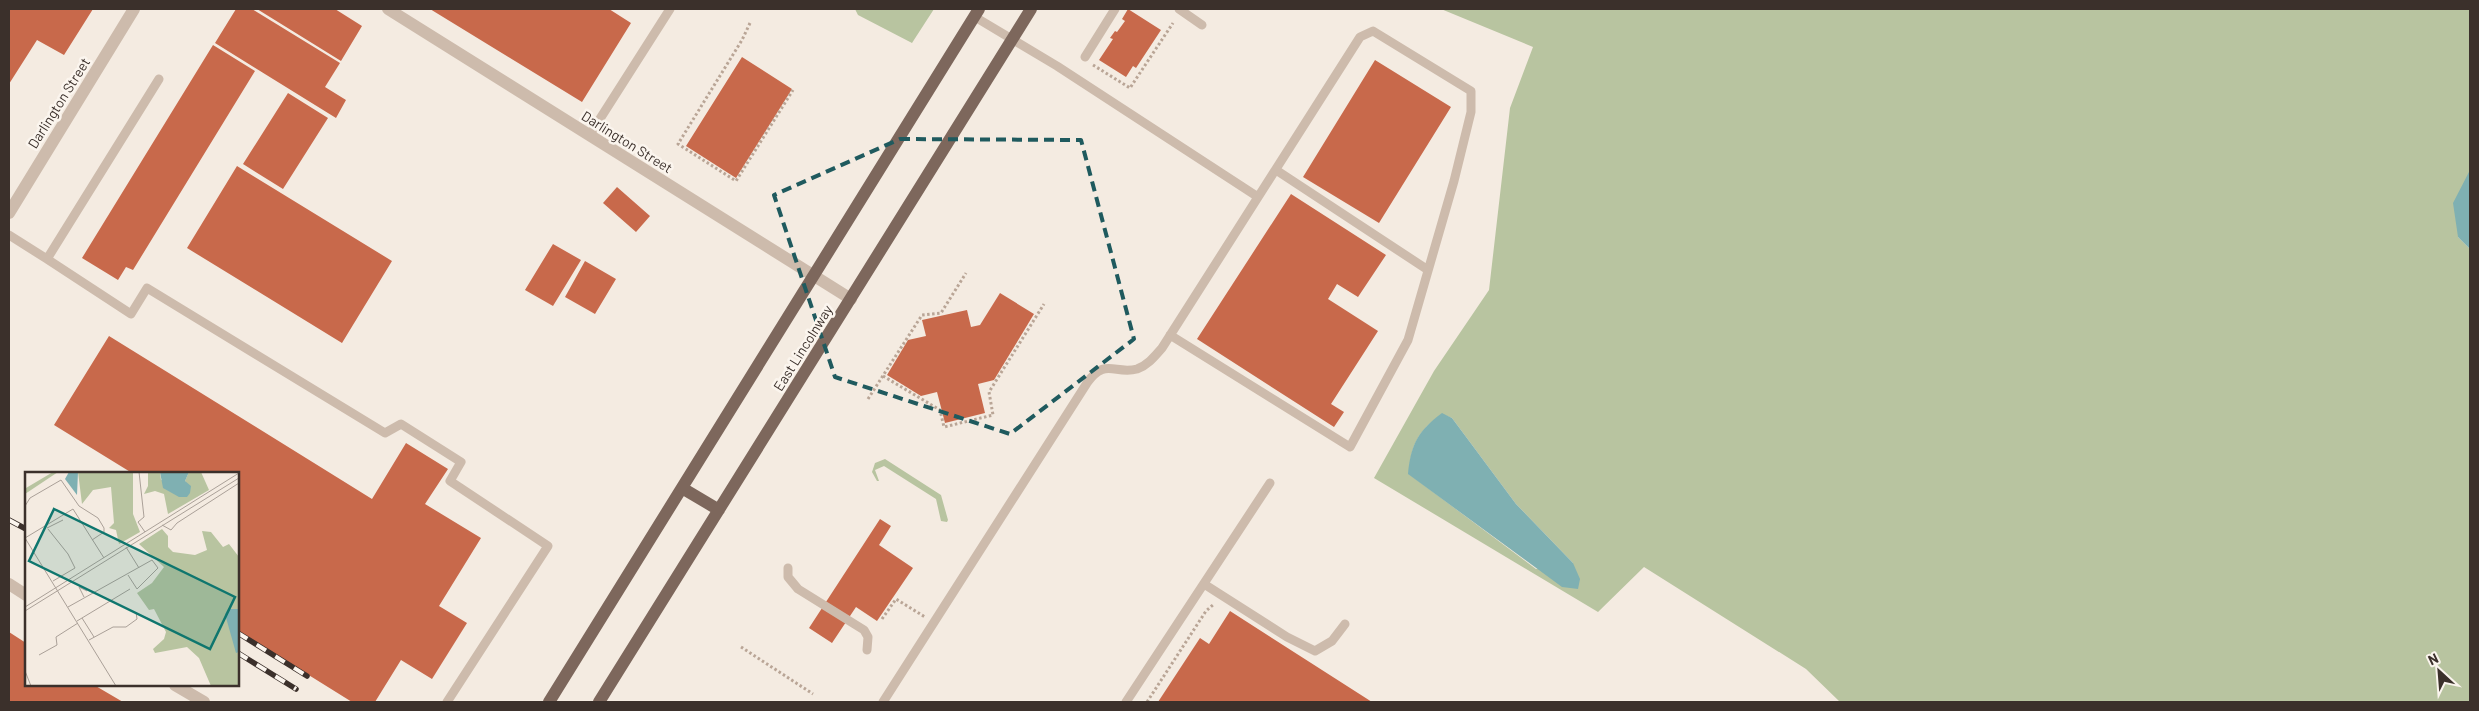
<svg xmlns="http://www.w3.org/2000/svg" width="2479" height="711" viewBox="0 0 2479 711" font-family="Barlow,sans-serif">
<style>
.green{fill:#b8c4a0;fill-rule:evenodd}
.water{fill:#7fb0b2}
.building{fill:#c8694b}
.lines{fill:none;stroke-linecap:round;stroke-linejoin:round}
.path{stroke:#b9a596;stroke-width:3;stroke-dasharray:2.5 2.5;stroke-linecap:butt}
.lane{stroke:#cdbbac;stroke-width:9}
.street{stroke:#cdbbac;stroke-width:12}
.primary{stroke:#7d675c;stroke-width:12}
.rail-casing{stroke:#3b302b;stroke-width:5.5}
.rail{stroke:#fbf5ee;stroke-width:4;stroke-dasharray:11;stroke-linecap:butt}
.marked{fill:none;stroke:#1f5a5e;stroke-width:4;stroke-dasharray:10 6;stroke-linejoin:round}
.labels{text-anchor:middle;stroke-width:5;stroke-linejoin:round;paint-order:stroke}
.street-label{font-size:14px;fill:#3b302b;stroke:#fbf5ee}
.inset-road{fill:none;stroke:#aaa098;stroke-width:1}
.view{fill:#0f766e;fill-opacity:0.15;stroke:#0f766e;stroke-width:2.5}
.inset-edge{fill:none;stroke:#3b302b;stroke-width:2.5}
</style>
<rect width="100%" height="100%" fill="#f4ebe1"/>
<path class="green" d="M855,9H934L912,43L858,15Z
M1441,9H2470V170L2458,237L2470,249V702H1840L1806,669L1644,567L1598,612L1374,478L1434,371L1489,290L1510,108L1533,47ZM1442,414L1452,418L1516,504L1573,563L1536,569L1409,474C1411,444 1418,431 1442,414Z
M885,459L941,495L948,520L947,522L941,521L936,499L884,466L875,470L879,481H877L872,472L875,463Z"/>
<path class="water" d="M2470,170V249L2458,237L2453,203Z
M1442,413L1452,418L1516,504L1573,563L1580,579L1578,589L1562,587L1408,474C1411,444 1418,431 1442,413Z"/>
<path class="building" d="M9,9H93L64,55L37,40L9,84Z
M236,9H252L340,63L325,87L346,100L336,118L215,43Z
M257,9H335L362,26L341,61Z
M430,9H609L631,23L582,102Z
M1128,9L1161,30L1136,68L1133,66L1126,77L1099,60L1113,39L1110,38L1115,31L1117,32L1125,21L1122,19Z
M213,45L255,71L133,270L126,267L118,280L82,258Z
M742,57L792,89L736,178L686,146Z
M1375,60L1451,107L1379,223L1303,177Z
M288,93L328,118L283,189L243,164Z
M237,166L392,261L342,343L187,248Z
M617,187L650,216L636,232L603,203Z
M1291,194L1386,255L1358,297L1337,284L1328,299L1378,331L1331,404L1344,412L1334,427L1197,339Z
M553,244L581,260L553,306L525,290Z
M585,261L616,279L595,314L565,297Z
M1000,293L1034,314L994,380L978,384L985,413L945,423L937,392L921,396L887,375L908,340L926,336L922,320L967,310L971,327L980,325Z
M109,336L372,499L406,443L448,469L425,504L481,538L439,606L467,623L432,679L401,660L375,702H352L238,631V473H132L54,425Z
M880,519L891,526L879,545L913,568L877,621L856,607L832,643L809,628Z
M1230,611L1372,702H1158L1200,638L1209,644Z
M9,632L26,643V685H94L123,702H9Z"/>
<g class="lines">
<path class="path" d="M750,23L742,40L678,144L736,181L793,90
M1093,65L1130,88L1173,23
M883,376L940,410L944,427L993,415L989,392L1044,304
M868,399L922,315L941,313L966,273
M882,619L896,599L925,617
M741,647L813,694
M1147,702L1206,611L1214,604"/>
<path class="lane" d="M1179,9L1202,25
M975,17L1057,66L1258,197
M1085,57L1115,9
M589,136L670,9
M1276,170L1428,270
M9,235L47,259L159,79
M47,259L131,314L147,288L385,433L401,424L461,462L450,481L548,546L447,702
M788,568V577L798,589L864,630L868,637L867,650
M1204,584L1287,637L1315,651L1332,641L1345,624
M883,702L1087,383C1105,357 1115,375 1137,369C1148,365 1155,356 1162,348L1360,37L1373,31L1471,91V112L1454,181L1408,340L1350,447L1170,335
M1126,702L1270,483"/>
<path class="street" d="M388,9L851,299
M9,213L134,9
M9,584L26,595
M175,685L204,702"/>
<path class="primary" d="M682,488L719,510
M549,702L979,9
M599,702L1031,9"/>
<defs>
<path id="rail" d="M9,520L26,529
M238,633L307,676
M238,653L296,689"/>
</defs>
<use href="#rail" class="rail-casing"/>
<use href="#rail" class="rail"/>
</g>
<path class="marked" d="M900,139L1081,140L1134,339L1010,434L835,377L774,195Z"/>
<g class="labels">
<g class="street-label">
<text transform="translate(59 103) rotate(-58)" y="5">Darlington Street</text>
<text transform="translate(627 142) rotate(32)" y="5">Darlington Street</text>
<text transform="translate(803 348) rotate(-58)" y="5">East Lincolnway</text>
</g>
</g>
<g transform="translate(25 472)">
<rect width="214" height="214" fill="#f4ebe1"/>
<path d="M28,0H33L0,22L1,16ZM53,0H108V42L115,60L94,72L91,58L84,56L89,51L86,15L68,18L57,32ZM123,0H135L136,8L162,13L160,9L164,0H176L184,18L143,42L139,22L130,19L119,22L123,14ZM137,57L143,64V75L148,80L170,83L182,78L177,59L186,60L198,75L204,72L214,85V137H203L202,146L214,184V214H186L174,186L162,175L130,181L128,177L139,167L141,160L129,137L124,138L112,121L127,111L139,95L114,72Z" fill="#b8c4a0"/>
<path d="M44,0H53L52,23L40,7ZM135,0H164L160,9L166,14L165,21L162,25H154L138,16ZM203,137H214V180L211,181L200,142Z" fill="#7fb0b2"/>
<path class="inset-road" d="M114,0L119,45L113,50L120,60M0,34L5,26L36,8L54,34L73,46L79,56V60L67,68M137,53L146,58L152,51L214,11M22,56L38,48M23,57L43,82L50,96L28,109M0,66L91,214M0,66L48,37L79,86M101,75L114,96M59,125L54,115L62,119M0,135L214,1M43,135L127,88L133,96L112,117L103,103M0,139L214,6M57,146L69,165M52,149L105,117M64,168L88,155H101L112,147L111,140M14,183L32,173L31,165L53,151M0,199L6,214"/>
<path class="view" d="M29,37L210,125L185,177L4,89Z"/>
<rect width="214" height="214" class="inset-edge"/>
</g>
<rect width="2479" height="711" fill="none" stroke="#3b302b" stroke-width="20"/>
<g transform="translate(2439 671) rotate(334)" stroke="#fbf5ee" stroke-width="4" paint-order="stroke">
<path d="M0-4L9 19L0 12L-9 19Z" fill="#3b302b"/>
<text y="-8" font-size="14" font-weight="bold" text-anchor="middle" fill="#3b302b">N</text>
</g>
</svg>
